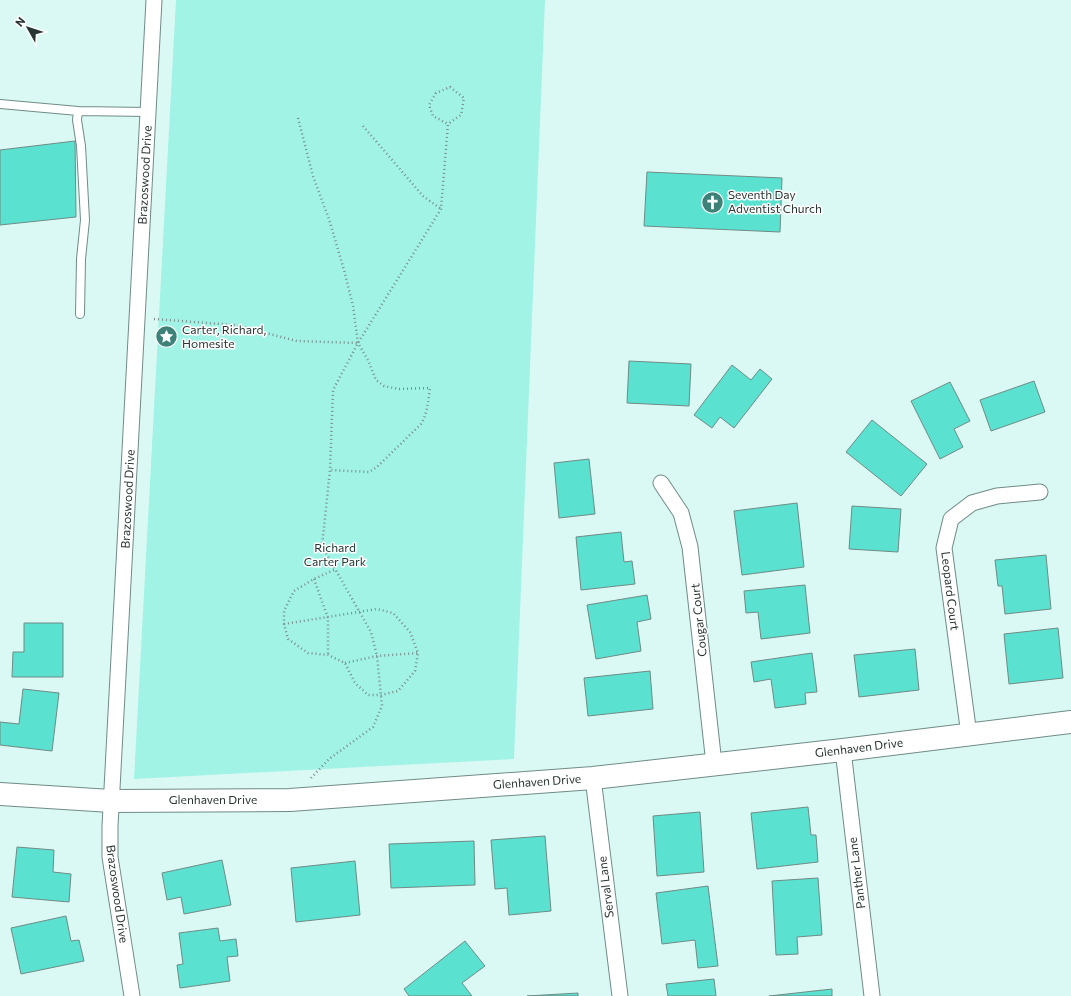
<svg xmlns="http://www.w3.org/2000/svg" width="1071" height="996" viewBox="0 0 1071 996" font-family="Commissioner,sans-serif">
<style>
.green{fill:#a1f3e6}
.building{fill:#5ae1d0;stroke:#6f8b86}
.lines{fill:none;stroke-linecap:round;stroke-linejoin:round}
.lane-casing{stroke:#708b87;stroke-width:10}
.street-casing{stroke:#708b87;stroke-width:17}
.secondary-casing{stroke:#708b87;stroke-width:24}
.path{stroke:#7a8e8b;stroke-width:2.5;stroke-dasharray:1 3;stroke-linecap:butt}
.lane{stroke:#fff;stroke-width:8}
.street{stroke:#fff;stroke-width:15}
.secondary{stroke:#fff;stroke-width:22}
.labels{text-anchor:middle;stroke-width:3;stroke-linejoin:round;paint-order:stroke}
.street-label{font-size:12px;fill:#293533;stroke:#fff}
.poi-label{font-size:12px;fill:#293533;stroke:#fff;text-anchor:start}
.park-label{font-size:12px;fill:#203733;stroke:#fff}
</style>
<rect width="100%" height="100%" fill="#dbf9f4"/>
<path class="green" d="M176,0H545L514,759L134,779Z"/>
<path class="building" d="M75,141L76,217L0,225V150Z
M647,172L782,178L780,232L644,226Z
M629,361L691,364L689,406L627,403Z
M732,365L751,380L760,369L772,379L734,428L720,417L712,428L694,415Z
M1034,381L1045,412L991,431L980,400Z
M950,382L970,421L954,429L963,447L940,459L911,401Z
M872,420L927,464L901,496L846,452Z
M589,459L595,514L559,518L554,463Z
M797,503L804,567L742,575L734,511Z
M852,506L901,509L898,552L849,549Z
M621,532L624,562L632,561L635,584L581,590L576,537Z
M1046,555L1051,609L1005,614L1002,586H998L995,560Z
M805,585L810,633L761,639L758,612L746,613L744,591Z
M647,595L651,619L637,622L641,651L596,659L587,605Z
M24,623H63V677H12L13,652H24Z
M1058,628L1063,678L1009,684L1004,634Z
M915,649L919,690L859,697L854,655Z
M812,653L817,692L805,693L806,704L775,708L771,679L754,682L751,662Z
M650,671L653,709L588,716L584,678Z
M23,689L59,693L52,751L0,745V722L19,724Z
M808,807L811,835H816L818,862L757,869L751,813Z
M700,812L704,872L657,876L653,816Z
M545,836L551,911L509,915L507,888L495,889L491,840Z
M474,841L475,885L391,888L389,844Z
M17,847L54,850L53,872L71,874L69,902L12,897Z
M222,860L231,905L184,914L181,897L167,900L162,873Z
M355,861L360,915L296,922L291,868Z
M818,878L822,935L797,937L798,954L776,955L772,881Z
M708,886L718,966L698,968L695,940L662,944L656,893Z
M66,916L71,941L79,940L84,961L21,974L11,928Z
M218,928L220,941L236,939L238,956L227,957L230,981L180,988L177,965L183,964L179,933Z
M465,941L485,966L462,983L472,996H409L404,989Z
M714,979L716,996H668L666,984Z
M832,989V996H769Z
M578,993V996H527Z"/>
<g class="lines">
<defs>
<path id="lane" d="M0,104L78,111L148,112
M78,111L77,120L81,146L85,220L81,259L80,314"/>
<path id="street" d="M661,483L681,513L690,547L714,764
M969,735L944,548L951,519L972,503L997,496L1040,492
M843,750L872,996
M593,778L620,996
M132,996L110,857V826L154,0"/>
<path id="secondary" d="M0,794L111,801L290,800L593,778L843,750L1071,722"/>
</defs>
<use href="#lane" class="lane-casing"/>
<use href="#street" class="street-casing"/>
<use href="#secondary" class="secondary-casing"/>
<path class="path" d="M298,118L313,176L329,219L344,270L353,306L358,343L368,360L376,380L384,386L399,389L430,388C428,401 428,412 421,424L377,467L369,472L330,470
M363,126L423,196L441,209
M154,319L235,325L297,341L358,343
M314,579L328,618V655
M284,624L377,609L393,613L410,632L418,653L415,671L398,691L381,695H368L355,683L345,663L328,655L308,653L288,639L284,624V611L294,591L314,579L336,569
M345,663L377,656L418,653
M311,778L329,759L373,727L382,706L377,656L371,632L322,546L330,470L333,390L358,343L441,209L448,124L461,115L464,98L450,87L436,93L429,105L433,116L448,124"/>
<use href="#lane" class="lane"/>
<use href="#street" class="street"/>
<use href="#secondary" class="secondary"/>
</g>
<defs>
<symbol id="church-disc" viewBox="-11 -11 22 22"><circle r="9.5" fill="#3d8279" stroke="#fff"/><path d="M-1.2-6h2.4v3.5h3.3v2.4h-3.3V6h-2.4V-.1h-3.3v-2.4h3.3Z" fill="#fff"/></symbol>
<symbol id="sight-disc" viewBox="-11 -11 22 22"><circle r="9.5" fill="#3d8279" stroke="#fff"/><path d="M0-6L1.8-2.2L6-1.7L2.9 1.2L3.7 5.4L0 3.3L-3.7 5.4L-2.9 1.2L-6-1.7L-1.8-2.2Z" fill="#fff"/></symbol>
</defs>
<g fill-rule="evenodd">
<use href="#church-disc" x="700" y="190" width="25" height="25"/>
<use href="#sight-disc" x="154" y="324" width="25" height="25"/>
</g>
<g class="labels">
<g class="street-label">
<text transform="translate(145 175) rotate(-87)" y="4">Brazoswood Drive</text>
<text transform="translate(128 499) rotate(-87)" y="4">Brazoswood Drive</text>
<text transform="translate(950 591) rotate(83)" y="4">Leopard Court</text>
<text transform="translate(699 620) rotate(-96)" y="4">Cougar Court</text>
<text transform="translate(859 748) rotate(-7)" y="4">Glenhaven Drive</text>
<text transform="translate(537 782) rotate(-4)" y="4">Glenhaven Drive</text>
<text x="213" y="804">Glenhaven Drive</text>
<text transform="translate(857 873) rotate(-97)" y="4">Panther Lane</text>
<text transform="translate(606 887) rotate(-97)" y="4">Serval Lane</text>
<text transform="translate(117 894) rotate(82)" y="4">Brazoswood Drive</text>
</g>
<g class="poi-label">
<text x="728" y="199">Seventh Day<tspan x="728" dy="14">Adventist Church</tspan></text>
<text x="182" y="334">Carter, Richard,<tspan x="182" dy="14">Homesite</tspan></text>
</g>
<g class="park-label">
<text x="335" y="552">Richard<tspan x="335" dy="14">Carter Park</tspan></text>
</g>
</g>
<g transform="translate(28 28) rotate(309)" stroke="#ffffff" stroke-width="3" paint-order="stroke">
<path d="M0-3L7 15L0 10L-7 15Z" fill="#293533"/>
<text y="-6" font-size="11" font-weight="bold" text-anchor="middle" fill="#293533">N</text>
</g>
</svg>
